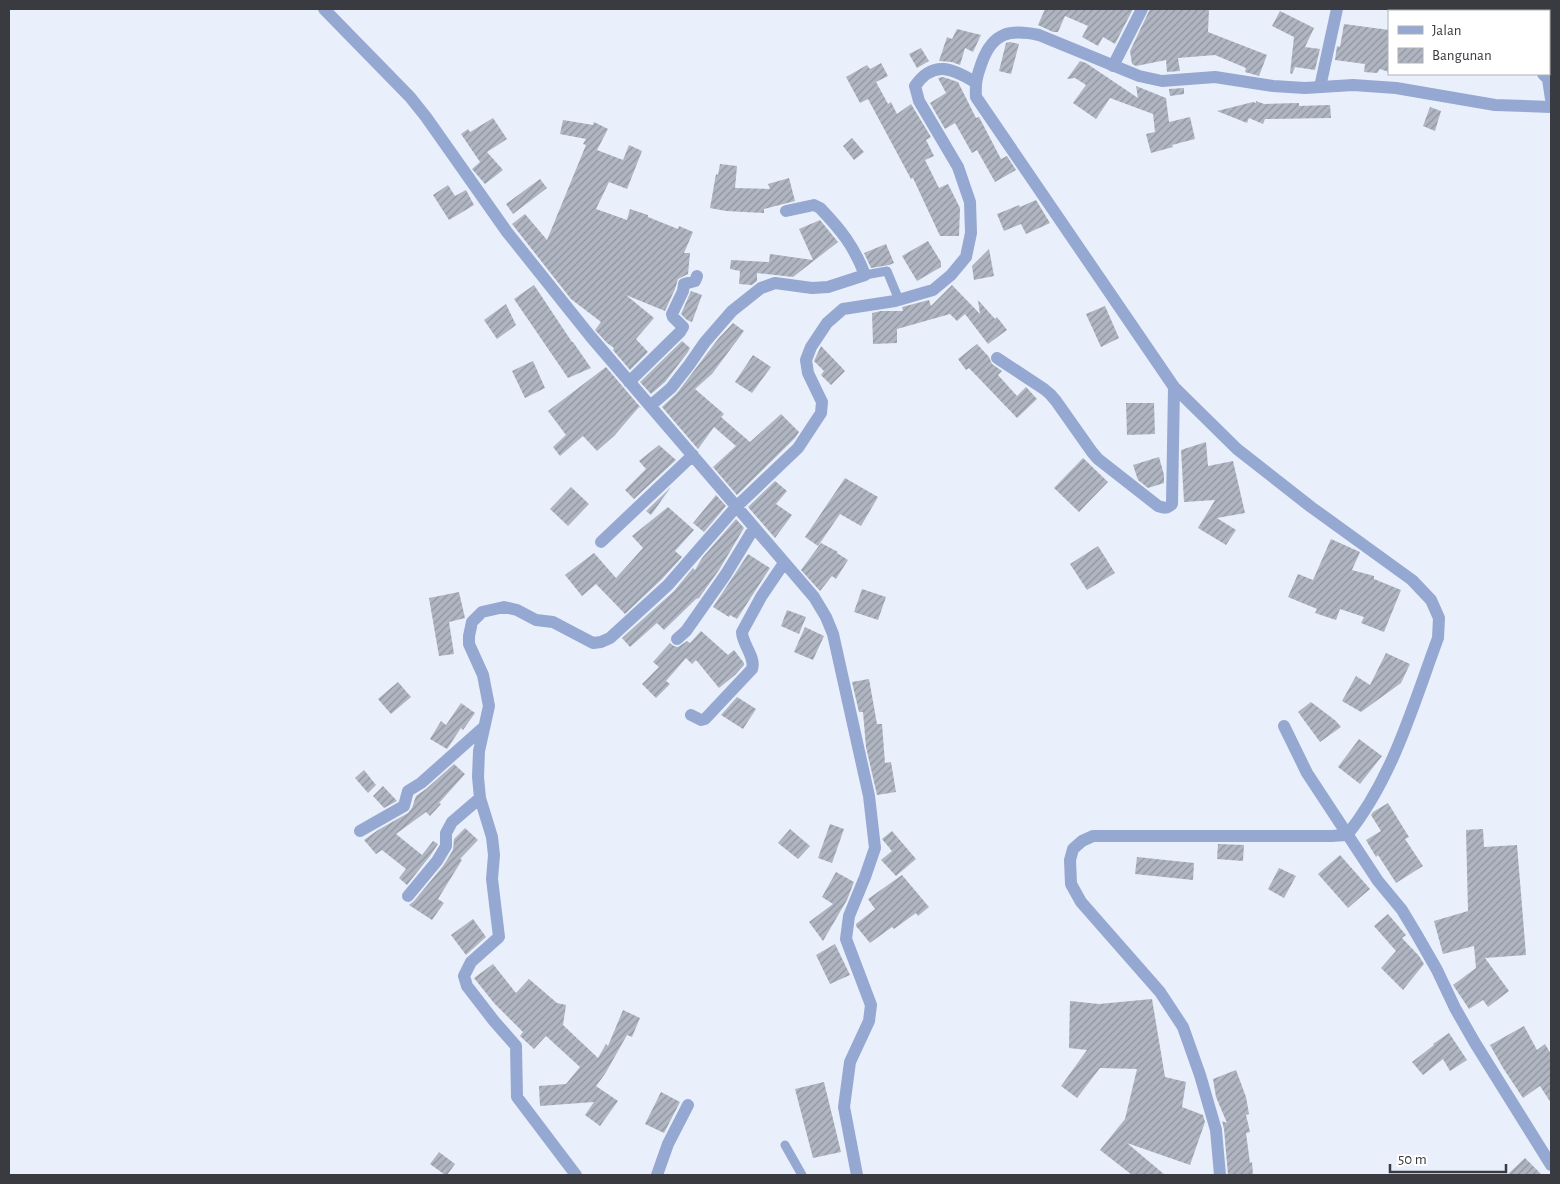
<svg xmlns="http://www.w3.org/2000/svg" width="1560" height="1184" viewBox="0 0 1560 1184" font-family="'Alegreya Sans',sans-serif">
<style>
.building{fill:url(#building-hatch)}
.lines{fill:none;stroke-linecap:round;stroke-linejoin:round}
.service{stroke:#95a8d1;stroke-width:9}
.minor{stroke:#95a8d1;stroke-width:12}
.tertiary{stroke:#95a8d1;stroke-width:12}
</style>
<defs>
<pattern id="building-hatch" width="6" height="6" patternUnits="userSpaceOnUse" patternTransform="scale(1.25)"><rect width="6" height="6" fill="#afb5c1"/><path d="M-1 1l2-2M0 6l6-6M5 7l2-2" fill="none" stroke="#8f949e"/></pattern>
</defs>
<rect width="100%" height="100%" fill="#eaeffc"/>
<path class="building" d="M1045,9H1133L1115,44L1103,37L1098,46L1082,37L1088,26L1065,16L1058,32H1053L1038,25Z
M1150,9H1209L1208,32L1267,55L1259,76L1245,72L1246,68L1215,55L1178,58L1180,71L1167,72L1166,60L1136,66L1132,64L1130,51Z
M1280,11L1314,28L1305,47L1320,49L1315,70L1295,67L1292,74L1290,73L1294,37L1272,26Z
M1344,24L1389,30V72L1380,69L1377,73L1364,72L1365,64L1335,60L1337,46L1340,47Z
M957,29L981,35L973,52L965,48L960,65L952,62L939,61L947,37L952,39Z
M1010,42L1019,44L1011,74L999,71L1006,43Z
M921,48L929,61L917,68L909,54Z
M1080,61L1086,63L1138,98L1136,86L1166,98L1169,122L1190,117L1195,139L1172,145L1173,147L1151,153L1146,134L1155,132L1153,114L1110,98L1096,119L1073,103L1086,85L1075,78L1067,79Z
M881,63L888,76L876,82L888,104L891,102L897,114L911,104L931,137L926,140L934,156L925,160L939,188L948,184L960,208L959,236H940L913,178L911,179L868,99L860,103L846,77L867,65L870,69Z
M943,77L958,82L976,118L979,117L1001,159L1007,156L1016,170L995,182L977,150L972,153L955,123L945,129L930,103L946,93L938,78Z
M1184,88V94L1170,96L1169,89Z
M1256,101L1264,104L1299,103V106L1330,105L1331,118L1265,119L1263,124L1249,118L1247,123L1217,111L1253,102L1256,103Z
M1430,107L1441,111L1435,131L1423,126Z
M493,118L507,139L487,152L503,170L485,184L472,169L480,162L461,134L468,129L470,132Z
M563,120L593,125L594,122L608,129L597,150L623,160L629,145L642,151L627,189L609,182L596,209L627,220L630,209L648,215V217L678,229L679,226L693,232L684,253H690L688,274L678,279L675,289L665,311L626,295L654,318L636,339L648,352L630,370L613,350L614,348L607,343L595,330L601,322L571,299L512,224L525,214L547,240L586,145L583,144L586,139L560,134Z
M852,138L864,152L854,160L843,146Z
M720,164L737,166L735,188L770,189L768,184L789,178L795,201L764,209V213L726,211L710,208L716,174L718,175Z
M540,179L547,188L513,214L506,204Z
M448,185L455,196L466,190L474,205L449,220L433,195Z
M1036,200L1050,223L1026,234L1021,224L1004,231L997,214L1019,205L1020,207Z
M820,220L838,242L793,277L757,273V281L752,285L739,284L740,271L730,269L731,260L769,262L770,254L813,260L799,229Z
M928,241L941,262V267L917,281L902,256Z
M886,244L894,263L889,265L871,268L864,253Z
M989,249L994,276L974,280L972,266Z
M534,285L572,342H573L591,368L568,378L514,299Z
M952,285L980,314L978,300L995,319L997,317L1007,330L988,344L965,314L957,321L950,314L897,329V343L873,344L872,313L881,311H903L902,307L929,300L931,306Z
M691,291L702,295L692,322L687,320L681,314Z
M506,304L516,325L497,339L484,320Z
M1105,306L1119,338L1101,347L1086,314Z
M733,323L744,331L712,374L695,389L724,414L721,417L750,442L781,414L799,432L795,438L737,495L713,467L736,446L714,427L698,449L662,407L677,393L718,339Z
M682,341L690,348L688,352L665,382L651,394L640,382Z
M977,344L989,357L992,364L1002,371L998,375L1017,396L1026,387L1037,399L1017,418L969,368L966,370L958,359Z
M821,346L845,371L831,385L821,375L824,371L814,361Z
M753,355L771,367L752,393L735,382Z
M533,361L545,388L525,398L512,371Z
M606,367L641,408L639,407L614,436L597,451L583,436L560,456L553,447L566,435L548,411Z
M1126,403H1154L1155,434L1127,435Z
M1206,442L1208,466L1233,461L1245,513L1217,518L1236,530L1226,545L1198,528L1215,500L1184,502L1181,450Z
M659,445L676,460L634,499L625,490L646,469L639,461Z
M1159,457L1164,475V483L1148,488L1138,480L1133,465Z
M1083,458L1108,482L1079,512L1054,488Z
M845,478L878,497L861,526L840,514L818,546L805,537Z
M775,481L787,491L776,504L792,515L775,538L748,507Z
M571,487L589,504L568,526L550,509Z
M671,487L651,515L646,511Z
M716,495L726,506L704,532L693,523Z
M668,507L694,530L675,551L682,557L662,579L625,614L596,584L582,596L565,575L594,553L616,578L643,548L632,536Z
M736,519L744,528L719,570L699,598L696,599L664,630L657,623L630,647L622,638L674,591L693,568L695,570L702,558Z
M1331,539L1360,552L1352,570L1374,576V579L1401,590L1384,632L1361,623L1364,617L1340,609L1336,620L1315,613L1317,609L1288,597L1298,574L1313,580Z
M821,543L838,552L837,553L848,560L836,579L832,576L820,591L801,570Z
M1098,546L1115,573L1087,590L1070,564Z
M748,554L770,568L737,619L730,615L729,617L713,607Z
M862,589L886,597L878,620L854,612Z
M459,592L465,618L449,622L454,654L439,656L429,598Z
M787,610L806,617L799,634L781,626Z
M805,627L824,636L813,660L794,652Z
M701,631L728,655L734,650L744,663V665L735,675L719,688L696,660L692,664L686,658L666,681L670,684L656,698L642,684L659,667L653,662L670,643L674,646L678,647L687,641L690,643Z
M1386,653L1410,664L1401,683L1361,712L1342,701L1356,676L1370,685Z
M869,679L877,724H882L885,763L891,762L896,792L877,795L866,747L863,712H859L852,682Z
M398,682L411,697L391,714L378,699Z
M737,697L756,709L743,729L721,715Z
M1311,702L1336,721L1341,727L1320,742L1298,712Z
M461,703L475,713L463,730L461,728L447,749L430,739L441,721L446,725Z
M1359,739L1382,756L1360,784L1338,767Z
M454,764L465,774L439,803L441,804L430,816L426,812L396,834L422,855L433,841L438,844L430,856L407,885L399,878L406,869L382,850L376,854L364,840L378,830L408,813L412,808L416,796L426,789Z
M364,770L376,785L368,793L355,778Z
M383,786L397,801L384,808L373,796Z
M1388,803L1409,837L1405,839L1423,866L1396,883L1378,855L1376,857L1366,840L1381,831L1371,815L1373,812Z
M830,824L844,829L832,863L818,858Z
M465,828L478,840L460,859L462,860L438,899L444,903L432,920L409,905L414,901L443,866L453,850L454,839Z
M790,829L810,846L798,859L778,843Z
M1483,829L1484,847L1517,845L1526,955L1485,958L1509,991L1488,1007L1483,1000L1469,1009L1453,985L1476,968L1474,946L1443,954L1434,921L1468,911L1466,830Z
M892,831L916,859L896,876L881,860L892,851L882,839Z
M1218,844L1244,845L1243,861L1217,859Z
M1340,855L1370,889L1348,908L1318,874Z
M1137,857L1194,863L1193,880L1135,874Z
M1279,868L1296,876L1284,898L1268,889Z
M836,872L854,882L847,900L823,941L809,922L833,904L822,897Z
M902,875L929,907L918,916L916,913L894,929L892,927L870,943L856,926V924L875,909L868,899Z
M1388,914L1406,935L1402,938L1419,956L1424,964L1403,990L1381,968L1396,951L1374,926Z
M473,919L486,937L466,955L451,935Z
M835,944L850,975L830,984L816,955Z
M493,964L516,993L529,979L557,1003L566,1005L563,1025L598,1058L606,1044L608,1046L623,1010L640,1018L632,1037L627,1035L605,1074L596,1086L618,1101L600,1126L585,1115L594,1102L540,1106L539,1086L566,1084L580,1067L546,1036L534,1049L520,1036L523,1032L494,1003L474,978Z
M1152,999L1165,1077L1186,1082L1182,1107L1203,1115L1205,1122L1190,1165L1127,1143L1165,1175H1132L1100,1150L1125,1119L1137,1069L1100,1068L1077,1098L1061,1086L1087,1050L1069,1048L1070,1001L1099,1004Z
M1524,1026L1537,1050L1545,1044L1551,1054V1103L1540,1086L1523,1098L1503,1068L1490,1045Z
M1449,1033L1467,1060L1450,1071L1443,1059L1423,1075L1412,1062L1434,1045L1433,1044Z
M1236,1070L1246,1097L1249,1114L1246,1115L1250,1132L1246,1133L1250,1163L1252,1162L1253,1175H1228L1224,1129L1222,1121L1227,1123L1216,1097L1213,1079Z
M824,1082L841,1152L813,1158L795,1089Z
M661,1092L680,1102L664,1133L645,1124Z
M439,1152L455,1164L447,1175H445L430,1164Z
M1525,1158L1542,1175H1507Z"/>
<g class="lines">
<path class="service" d="M865,275L887,271L899,300
M785,1145L802,1175"/>
<path class="minor" d="M324,9L410,97L426,117L507,232L591,337L814,597L826,617L833,634L869,796L875,848L865,877L849,916L846,939L871,1005L869,1021L850,1062L844,1107L857,1175
M1464,9L1467,11
M1113,66L1142,9
M1543,74L1548,79L1551,99
M1320,87L1337,9
M997,358L1044,389L1050,394L1056,401L1092,452L1098,459L1158,506C1164,508 1167,509 1172,504L1174,387
M629,382L680,332L683,327L673,317L672,314L683,291L684,284L695,281L697,276
M650,406L671,388L689,365L705,342L732,311L761,288L775,283L812,288L828,287L865,275C854,246 841,230 820,208L814,205L786,211
M601,542L693,455
M677,639L686,631L726,574L754,528
M691,715L701,720L705,719L752,669C756,657 742,644 742,632L761,597L784,563
M1284,726L1307,773L1378,881L1402,910L1417,935L1437,970L1455,1008L1475,1043L1551,1165
M360,831L404,806L408,791L421,783L484,727
M408,896L437,861L446,846V833L452,822L480,798
M576,1175L517,1097L516,1046L494,1021L467,986L464,976L471,962L499,937L492,879L494,855L492,837L480,798L478,777L479,751L489,706L483,675L469,644V636L472,622L482,612L504,607L517,610L536,620L553,622L593,643L601,642L610,638L668,585L736,507L798,448L821,413L822,402L808,373L806,360L811,347L827,323L843,309L895,301L933,290L951,275L966,257L971,233L970,202L958,167L919,101L915,86C933,60 952,68 975,82
M657,1175L668,1144L688,1105"/>
<path class="tertiary" d="M1220,1175L1216,1130L1200,1075L1183,1027L1160,992L1081,902L1071,884L1070,860L1073,849L1082,841L1093,836H1331L1347,835C1393,778 1413,705 1438,638L1439,618L1431,600L1412,580L1311,507L1237,449L1174,387L976,97C975,82 977,76 982,62C993,32 1010,29 1039,35L1139,76L1162,81L1215,77L1273,86L1305,88L1353,85L1396,88L1495,105L1551,107"/>
</g>
<rect width="1560" height="1184" fill="none" stroke="#393b40" stroke-width="20"/>
<rect x="1388" y="10" width="162" height="65" fill="#ffffff" stroke="#b0b1b3"/>
<rect x="1398" y="26" width="25" height="8" fill="#95a8d1" stroke="#b0b1b3"/>
<text x="1432" y="35" font-size="15" fill="#393b40">Jalan</text>
<rect x="1398" y="48" width="25" height="15" fill="url(#building-hatch)" stroke="#b0b1b3"/>
<text x="1432" y="60" font-size="15" fill="#393b40">Bangunan</text>
<path d="M1390 1164v8h116v-8" fill="none" stroke="#393b40" stroke-width="2.5"/>
<text x="1398" y="1164" font-size="15" fill="#393b40" stroke="#ffffff" stroke-width="4" paint-order="stroke">50 m</text>
</svg>
